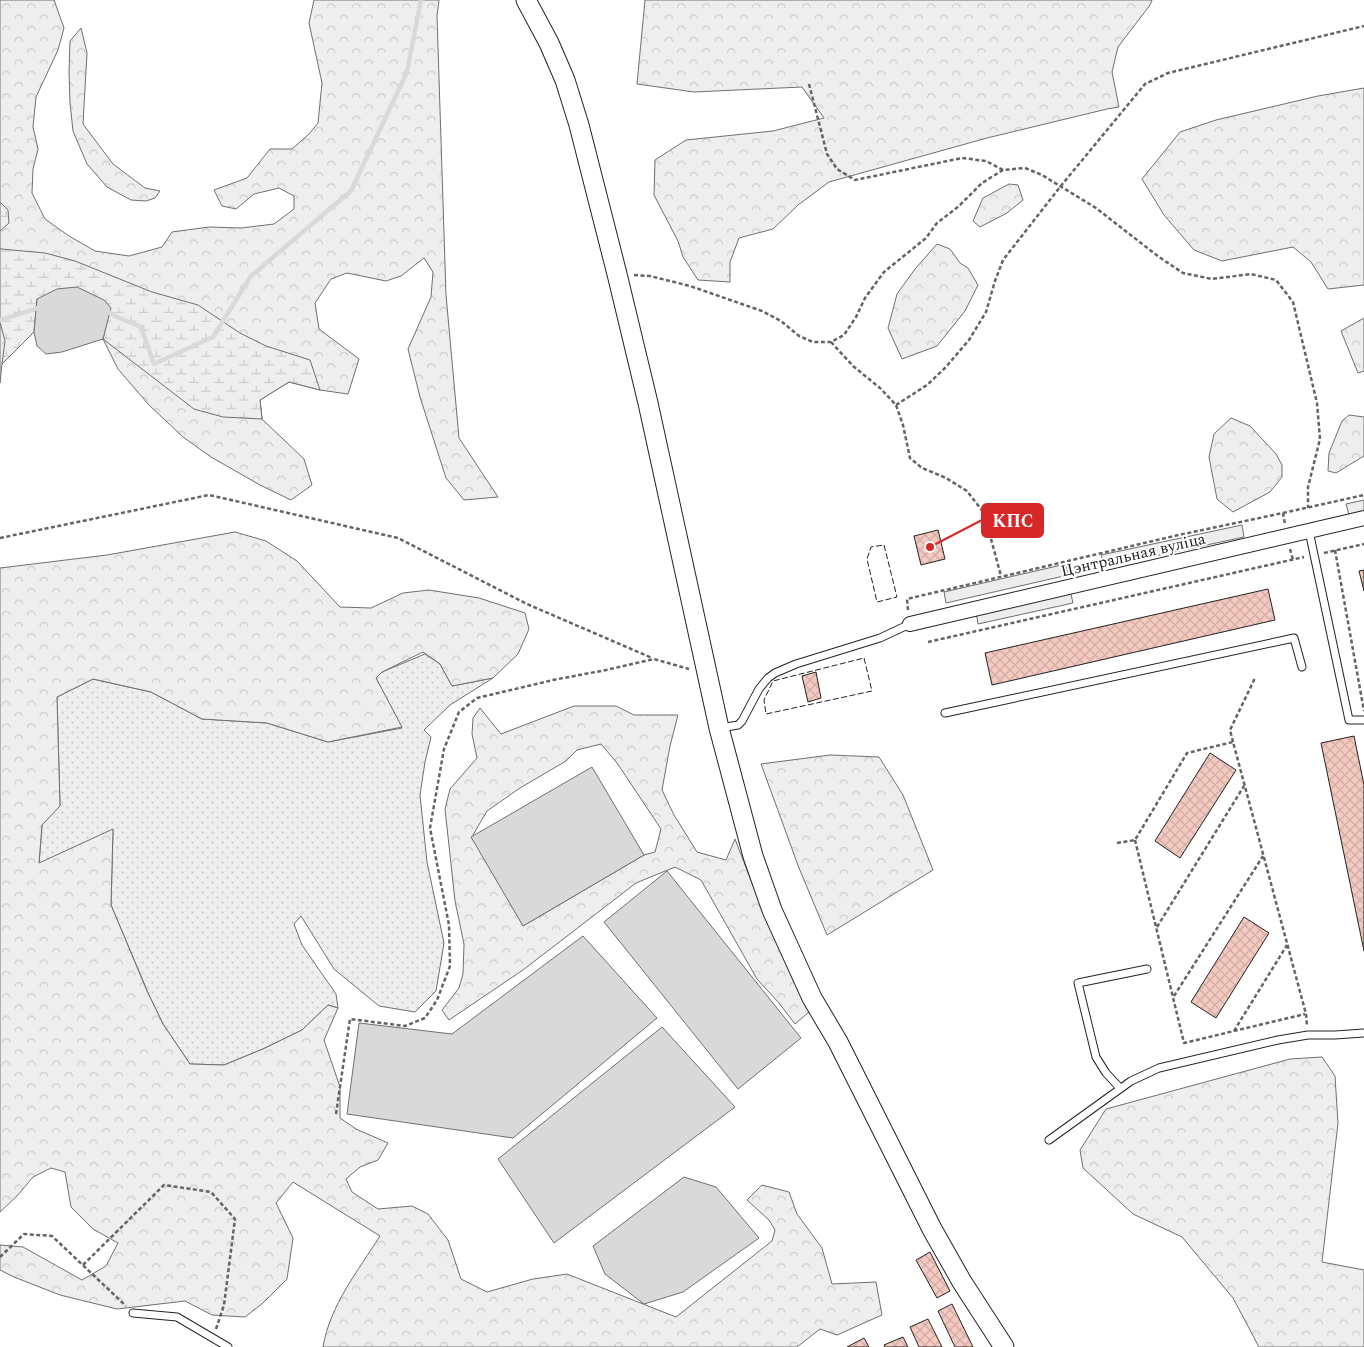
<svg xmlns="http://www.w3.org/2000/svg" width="1364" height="1347" viewBox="0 0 1364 1347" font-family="Spectral,serif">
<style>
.green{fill:url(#green-dots);stroke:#6f6f6f}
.forest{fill:url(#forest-crowns);stroke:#6f6f6f;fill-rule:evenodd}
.wetland{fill:url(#wetland-marsh);stroke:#6f6f6f}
.parking{fill:#ededed;stroke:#6f6f6f}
.water{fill:#d9d9d9;stroke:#6f6f6f}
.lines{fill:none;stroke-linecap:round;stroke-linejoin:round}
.stream{stroke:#d9d9d9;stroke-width:4.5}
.building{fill:url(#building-cross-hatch);stroke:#222}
.lane-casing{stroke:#222;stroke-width:9}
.street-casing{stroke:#222;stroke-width:16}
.secondary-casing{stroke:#222;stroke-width:21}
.path{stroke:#646464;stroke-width:2.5;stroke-dasharray:4 2.5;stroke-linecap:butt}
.lane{stroke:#fff;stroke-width:7}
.street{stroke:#fff;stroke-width:14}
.secondary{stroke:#fff;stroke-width:19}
.fence{stroke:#222;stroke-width:1;stroke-dasharray:6 2.5;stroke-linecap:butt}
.labels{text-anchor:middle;stroke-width:4;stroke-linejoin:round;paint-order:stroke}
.street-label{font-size:16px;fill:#222;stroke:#fff}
.leader{fill:none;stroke:#d62828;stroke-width:2}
.callout-dot{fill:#d62828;stroke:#fff;stroke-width:2}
.callout{fill:#d62828;stroke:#d62828;stroke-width:2}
.callout-label{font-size:18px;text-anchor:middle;font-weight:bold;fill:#fff}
</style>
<defs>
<pattern id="green-dots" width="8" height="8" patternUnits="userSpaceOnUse" patternTransform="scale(1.25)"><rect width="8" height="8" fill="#eee"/><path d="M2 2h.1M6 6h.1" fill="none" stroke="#ccc" stroke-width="1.8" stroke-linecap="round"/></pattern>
<pattern id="forest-crowns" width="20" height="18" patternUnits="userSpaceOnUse" patternTransform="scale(1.25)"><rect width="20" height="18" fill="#eee"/><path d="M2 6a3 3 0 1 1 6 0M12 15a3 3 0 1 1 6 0" fill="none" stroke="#ccc"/></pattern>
<pattern id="wetland-marsh" width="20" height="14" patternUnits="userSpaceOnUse" patternTransform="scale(1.25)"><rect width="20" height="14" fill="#eee"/><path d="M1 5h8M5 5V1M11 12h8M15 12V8" fill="none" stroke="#ccc"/></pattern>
<pattern id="building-cross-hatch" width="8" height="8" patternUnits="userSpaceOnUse" patternTransform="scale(1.25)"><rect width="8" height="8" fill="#f3c9c0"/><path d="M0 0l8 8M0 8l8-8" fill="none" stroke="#d0aca5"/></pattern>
</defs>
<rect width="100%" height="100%" fill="#fff"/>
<path class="green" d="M425,654L440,664L452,686L493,678L450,705L424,730L431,737L425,762L420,795L427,862L444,943L436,991L415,1012L379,1006L334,969L301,916L294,924L302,945L336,994L338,1008L328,1005L302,1030L263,1049L224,1065L190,1064L163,1024L149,995L111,905L113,830L39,864L42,825L60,805L57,697L93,679L151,692L202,719L267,723L328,742L402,728L376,678L382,672Z"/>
<path class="forest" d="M0,0H54L64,28L58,50L36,97L33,127L38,149L33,169L32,193L45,219L69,236L95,251L129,256L162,247L172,232L209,227L241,228L274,224L294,209V196L279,188L254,194L236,209L222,206L214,190L247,178L270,149H292L309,134L318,123L322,83L309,23L314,0H439L437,16L446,295L459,438L498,497L464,500L446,478L420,397L408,349L431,297L433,272L424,258L401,276L386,281L347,273L331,279L315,303L319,329L359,359L348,394L320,390L289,382L260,400L262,419L304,459L312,485L291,500L260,485L211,457L183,437L149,405L118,369L103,339L110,308L37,299L34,332L2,364L0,383Z
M645,0H1152L1150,5L1118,47L1112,72L1119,107L1107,109L987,138L829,182L798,205L773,229L739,238L730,262V282L698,280L683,257L678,241L654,195L655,160L686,140L773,131L824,118L802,87L694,92L637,84Z
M81,28L87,53L83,124L113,164L145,188L160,191L155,198L146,201L131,200L107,187L87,164L73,131L70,103L69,72L70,41Z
M1364,88V285L1328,289L1311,262L1293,247L1222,261L1194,250L1164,215L1142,179L1180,132L1216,120L1318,96Z
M1009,184L1018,185L1023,200L1007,213L980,227L973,221L983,198Z
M937,244L950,249L960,263L968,268L978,285L965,311L937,346L902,359L888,328L897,294L915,269Z
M1364,318V371L1358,373L1341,331Z
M1349,415L1364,417V456L1336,473L1328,471L1329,453L1342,421Z
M1231,418L1250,426L1276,454L1282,465V477L1270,492L1233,512L1217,499L1209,457L1214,434Z
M235,532L266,541L297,561L340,607L371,608L403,593L429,590L479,598L525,613L529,629L518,654L493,678L452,686L440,664L423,652L382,672L376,678L402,727L328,742L267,723L202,719L151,692L93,679L57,697L60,806L42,825L39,863L113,829L111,905L147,991L163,1024L190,1064L224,1065L263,1049L302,1030L328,1005L338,1008L324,1040L340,1087V1118L356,1129L388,1143L378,1160L360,1167L346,1179L352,1192L378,1209L412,1206L428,1214L448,1240L461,1279L487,1292L533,1279L567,1274L676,1317L772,1241L775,1230L769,1220L747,1200L762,1185L789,1192L797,1214L822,1248L832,1284L876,1282L882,1315L837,1335L820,1329L797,1347H323C330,1305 358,1271 380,1236L293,1182L276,1203L293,1238L287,1279L263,1303L245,1317L212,1315L185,1301L117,1309L60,1295L14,1277L0,1270V1245L23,1247L82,1280L106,1266L118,1243L93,1229L71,1207L65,1172L51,1168L33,1177L17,1196L0,1212V568L107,555Z
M574,706H616L634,715H678L670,746L662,790L674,815L697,852L726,860L735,839L759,901L800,980L809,1012L795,1024L779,1003L757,979L701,880L675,867L636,883L523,970L449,1020L442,1010L459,988L463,974L464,944L455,901L445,809L450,789L477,758L472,734L473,718L480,708L501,734ZM601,744L617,763L661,829L655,852L644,855L523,926L473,835L487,811L520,788L566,761L577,750Z
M830,755L879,757L903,795L933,870L827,935L799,868L761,764Z
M1322,1057L1335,1076L1338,1123L1322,1262L1364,1270V1347H1259L1233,1298L1182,1237L1133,1214L1083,1168L1080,1150L1106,1109L1290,1059Z"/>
<path class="wetland" d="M0,202L8,210L9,223L0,231Z
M0,248L1,249L45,253L75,261L152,292L198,305L240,333L266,346L310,360L320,390L289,382L260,400L262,419L223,417L194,409L103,339L110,308L37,299L34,332L2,364L5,341L0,322Z"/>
<path class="parking" d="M1364,500V512L1349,515L1346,504Z
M1242,525L1244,537L1104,567L1101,555Z
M1066,564L1068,575L946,603L944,592Z
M1070,590L1073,603L978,624L976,611Z"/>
<path class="water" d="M77,287L104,300L111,308L103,339L62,352L46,354L37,346L34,332L37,299L57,289Z
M592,767L644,855L523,926L471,837Z
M667,871L801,1038L738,1089L604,922Z
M583,936L657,1018L513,1138L347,1114L359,1023L452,1034Z
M662,1027L735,1107L554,1243L498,1159Z
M684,1177L716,1187L759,1238L683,1292L644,1304L605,1274L593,1246Z"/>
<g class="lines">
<path class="stream" d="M105,310L117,317L141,327L154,364L213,337L251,276L351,191L407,72L421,0
M0,320L41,307"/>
</g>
<path class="building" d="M938,530L945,559L921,565L914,536Z
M1364,570V591L1359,571Z
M1268,589L1275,620L992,685L985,653Z
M816,672L821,698L808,702L802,676Z
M1354,736L1364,785V951L1321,743Z
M1210,753L1236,770L1180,858L1155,841Z
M1244,917L1269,933L1216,1018L1191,1002Z
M930,1252L950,1291L937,1298L916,1260Z
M952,1304L973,1347H955L938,1311Z
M928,1319L942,1347H919L910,1327Z
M903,1337L908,1347H885L884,1345Z
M864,1338L869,1347H847Z"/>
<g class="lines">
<defs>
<path id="lane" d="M1309,531L1349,720H1364
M945,713L1294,638L1302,667
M720,728L738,725L742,721L759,689L768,678L775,673L796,664L880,638L910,624
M1120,1088L1106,1073L1096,1057L1078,983L1147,969
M1049,1140L1131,1081L1159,1068L1278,1040L1308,1035H1335L1364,1033
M133,1313L177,1317L228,1347"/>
<path id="street" d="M910,624L1364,518"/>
<path id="secondary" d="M526,0L549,43L565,80L579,125L617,274L648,403L719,728L753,856L772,910L812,998L838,1042L932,1229L962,1282L1004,1347"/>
</defs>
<use href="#lane" class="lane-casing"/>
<use href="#street" class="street-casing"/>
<use href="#secondary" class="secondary-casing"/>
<path class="path" d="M809,84L827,154L837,169L855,180L962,158L986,161L1003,170
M634,275L650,276L690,286L762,311L781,321L799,336L813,342H831L844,335L856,317L865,298L884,272L926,238L937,223L959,206L982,183L1003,170L1025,168L1042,175L1096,208L1159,257L1183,273L1212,279L1251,274L1276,280L1293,302L1317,403L1320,439L1308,487V508
M831,342L853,366L880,388L896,405L903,425L910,458L922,468L946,478L967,491L984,513L1001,576
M896,405L927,385L945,368L969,340L986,312L995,281L1003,260L1060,187L1145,84L1168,73L1364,26
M1283,513L1364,495
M0,538L209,495L398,538L527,604L652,658
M1290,549L1293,560
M1335,550L1364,711
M1324,553L1364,544
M908,610L907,599L1174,536L1283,513L1285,524
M928,642L1304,557
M1233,742L1230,730L1255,678
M1135,840L1184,1043L1305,1014
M1117,843L1135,840L1187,753L1233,742L1306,1014L1307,1026
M1157,927L1244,786
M1174,996L1263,856
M1234,1031L1287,945
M336,1114L350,1019L405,1026L425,1018L437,1000L450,966L449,925L430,828L444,749L459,712L477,698L553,680L606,670L654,659L689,669
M0,1257L24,1234L52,1236L126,1306
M83,1265L164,1185L211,1192L235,1219L224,1305L216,1329"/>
<use href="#lane" class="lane"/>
<use href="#street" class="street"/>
<use href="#secondary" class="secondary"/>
<path class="fence" d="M884,545L897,597L877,602L867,559L871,547Z
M864,658L872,691L766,714L764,700L773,681Z"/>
</g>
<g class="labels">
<g class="street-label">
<text transform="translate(1133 554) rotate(-13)" y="6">Цэнтральная вуліца</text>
</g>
</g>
<path class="leader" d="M930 547L982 520"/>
<circle class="callout-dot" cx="930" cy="547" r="5"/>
<rect class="callout" x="982" y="504" width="61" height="33" rx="5"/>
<g class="callout-label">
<text x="1013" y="527">КПС</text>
</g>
</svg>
